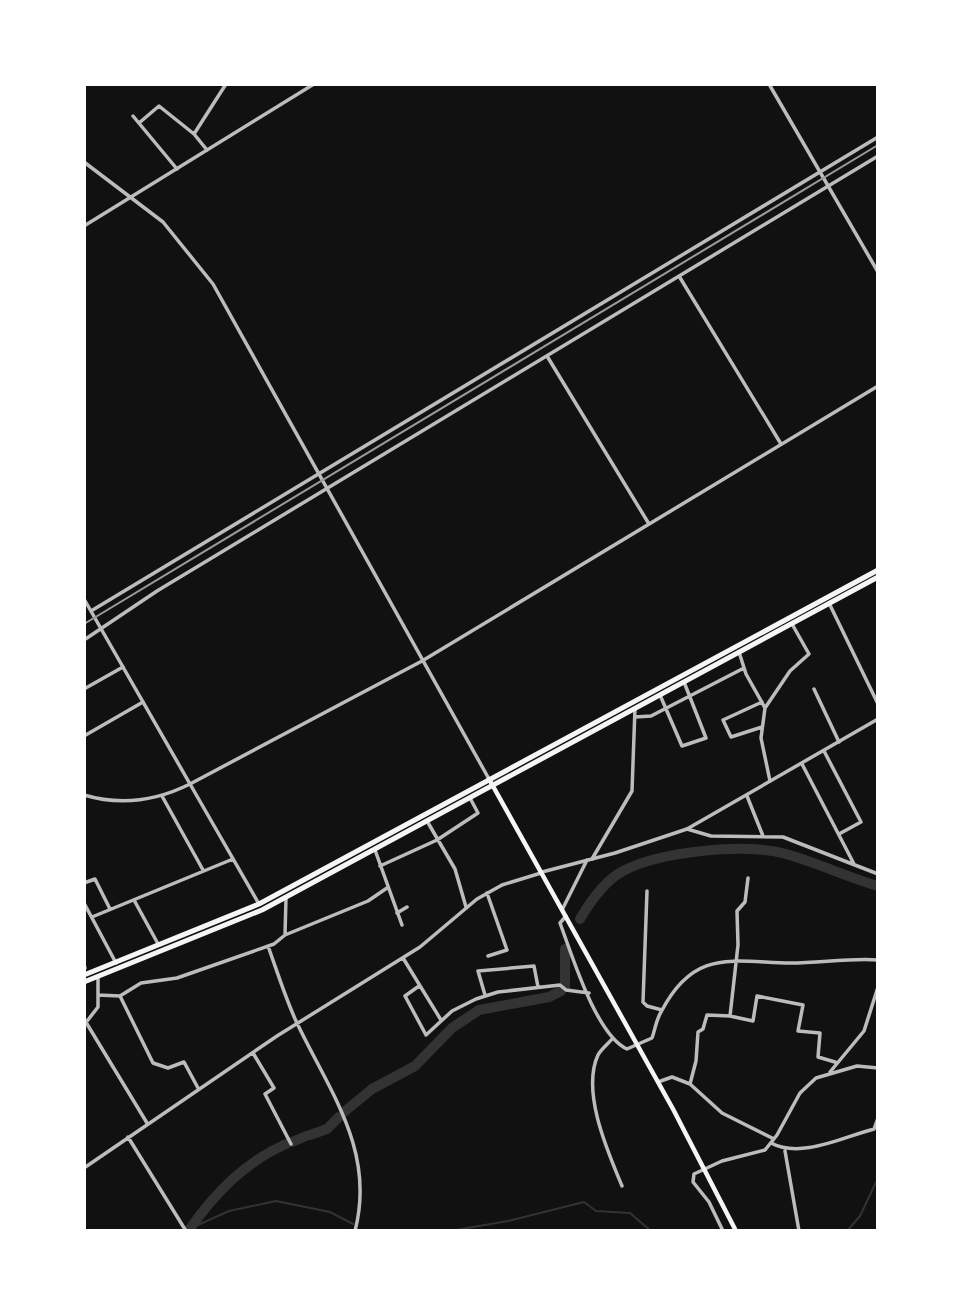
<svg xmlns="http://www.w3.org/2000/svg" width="962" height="1315" viewBox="0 0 962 1315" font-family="Overpass,sans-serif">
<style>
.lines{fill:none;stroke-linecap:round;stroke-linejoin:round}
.stream{stroke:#333;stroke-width:2}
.river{stroke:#333;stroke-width:10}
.minor{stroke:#bcbcbc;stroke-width:3.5}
.tertiary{stroke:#bcbcbc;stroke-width:3.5}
.secondary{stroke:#f5f5f5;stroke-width:4.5}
.trunk{stroke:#f5f5f5;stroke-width:5}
.rail{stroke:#9a9a9a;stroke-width:2}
</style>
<rect width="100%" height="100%" fill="#111"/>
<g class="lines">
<path class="stream" d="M198,1225L229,1211L276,1201L330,1212L353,1224
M450,1231L508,1221L584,1202L596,1211L630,1213L651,1231
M847,1231L860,1216L878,1178"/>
<path class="river" d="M580,919C590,902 606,880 623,871C661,851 745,843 786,854C818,863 847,877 878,886
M565,987V949
M344,1112L372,1089L415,1066L452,1028L479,1010L549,997L561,991
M310,1135L327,1129L339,1117
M292,1142L306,1136
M189,1230C215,1193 245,1162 286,1144"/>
<path class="minor" d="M133,116L177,169
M139,123L159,106L194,134
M207,150L194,134L226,84
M829,603L878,704
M739,652L746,674L765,708L761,738L770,781
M84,689L123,667
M814,689L839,742
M660,695L682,746L706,738L684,682
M765,708L790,671L809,654L792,624
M635,717L651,716L744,668
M762,727L731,737L723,720L762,702
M84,736L143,702
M824,751L861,822L839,834
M802,764L854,864
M190,784L259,904
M162,796L203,870
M747,796L763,836
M427,821L455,869L466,907
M687,829L711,836L783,837L878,874
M375,850L402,925
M592,859L632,791L635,708
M380,866L437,840L478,813L470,798
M84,883L95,879L110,909
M647,891L643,1002L647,1006L662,1010
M487,893L507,950L488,956
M134,900L157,942
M84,903L116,963
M562,910L587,860
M397,913L407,907
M566,916L560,923C572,955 596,1035 627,1049L652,1038C655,1030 656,1020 661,1012C694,948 731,962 791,963C820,963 849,958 878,960
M92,917L233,859
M285,935L368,901L387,888
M268,946C277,971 285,997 296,1021C329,1091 376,1150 355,1231
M403,958L441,1020
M84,965L85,968
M419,986L405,996L426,1035L452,1011L476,999L498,992L560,985L566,990L589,993
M98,995L120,996L141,983L177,978L274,944L285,935L286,898
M485,995L478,971L534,966L538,987
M120,996L153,1063L168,1068L184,1062L198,1088
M730,1016L753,1021L757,996L803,1005L798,1031L820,1033L818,1057L835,1062
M84,1019L147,1123
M84,1025L98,1007V977
M612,1039C608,1044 601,1049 598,1055C581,1092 608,1152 622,1186
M253,1053L274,1088L265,1094L291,1144
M830,1072L864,1031L878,987
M658,1082L672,1077L690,1084L722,1113L774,1139
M690,1084L696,1061L698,1032L703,1029L707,1015L730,1016L738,945L737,911L745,902L748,878
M128,1137L186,1231
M771,1143C801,1159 843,1137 874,1129L878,1118
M785,1151L799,1231
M84,1168L277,1036L420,947L477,899L502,885L541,873
M723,1231L709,1202L693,1182L694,1174L722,1161L765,1150L777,1135L800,1093L816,1078L857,1066L878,1068"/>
<path class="tertiary" d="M769,84L878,272
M84,162L163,222L213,284L489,779
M84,226L314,84
M679,276L781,444
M547,356L649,524
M84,599L190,784
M91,611L878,137
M84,640L157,591L878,156
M84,795C121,806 156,801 190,784L422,661L878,386
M542,872L615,853L687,829L878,719"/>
<path class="secondary" d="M489,779L673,1109L736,1231"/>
<path class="trunk" d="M84,975L259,904L878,570
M84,982L262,910L878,577"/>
<path class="rail" d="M84,624L878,145"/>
</g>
<rect width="962" height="1315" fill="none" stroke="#ffffff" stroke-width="172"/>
</svg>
